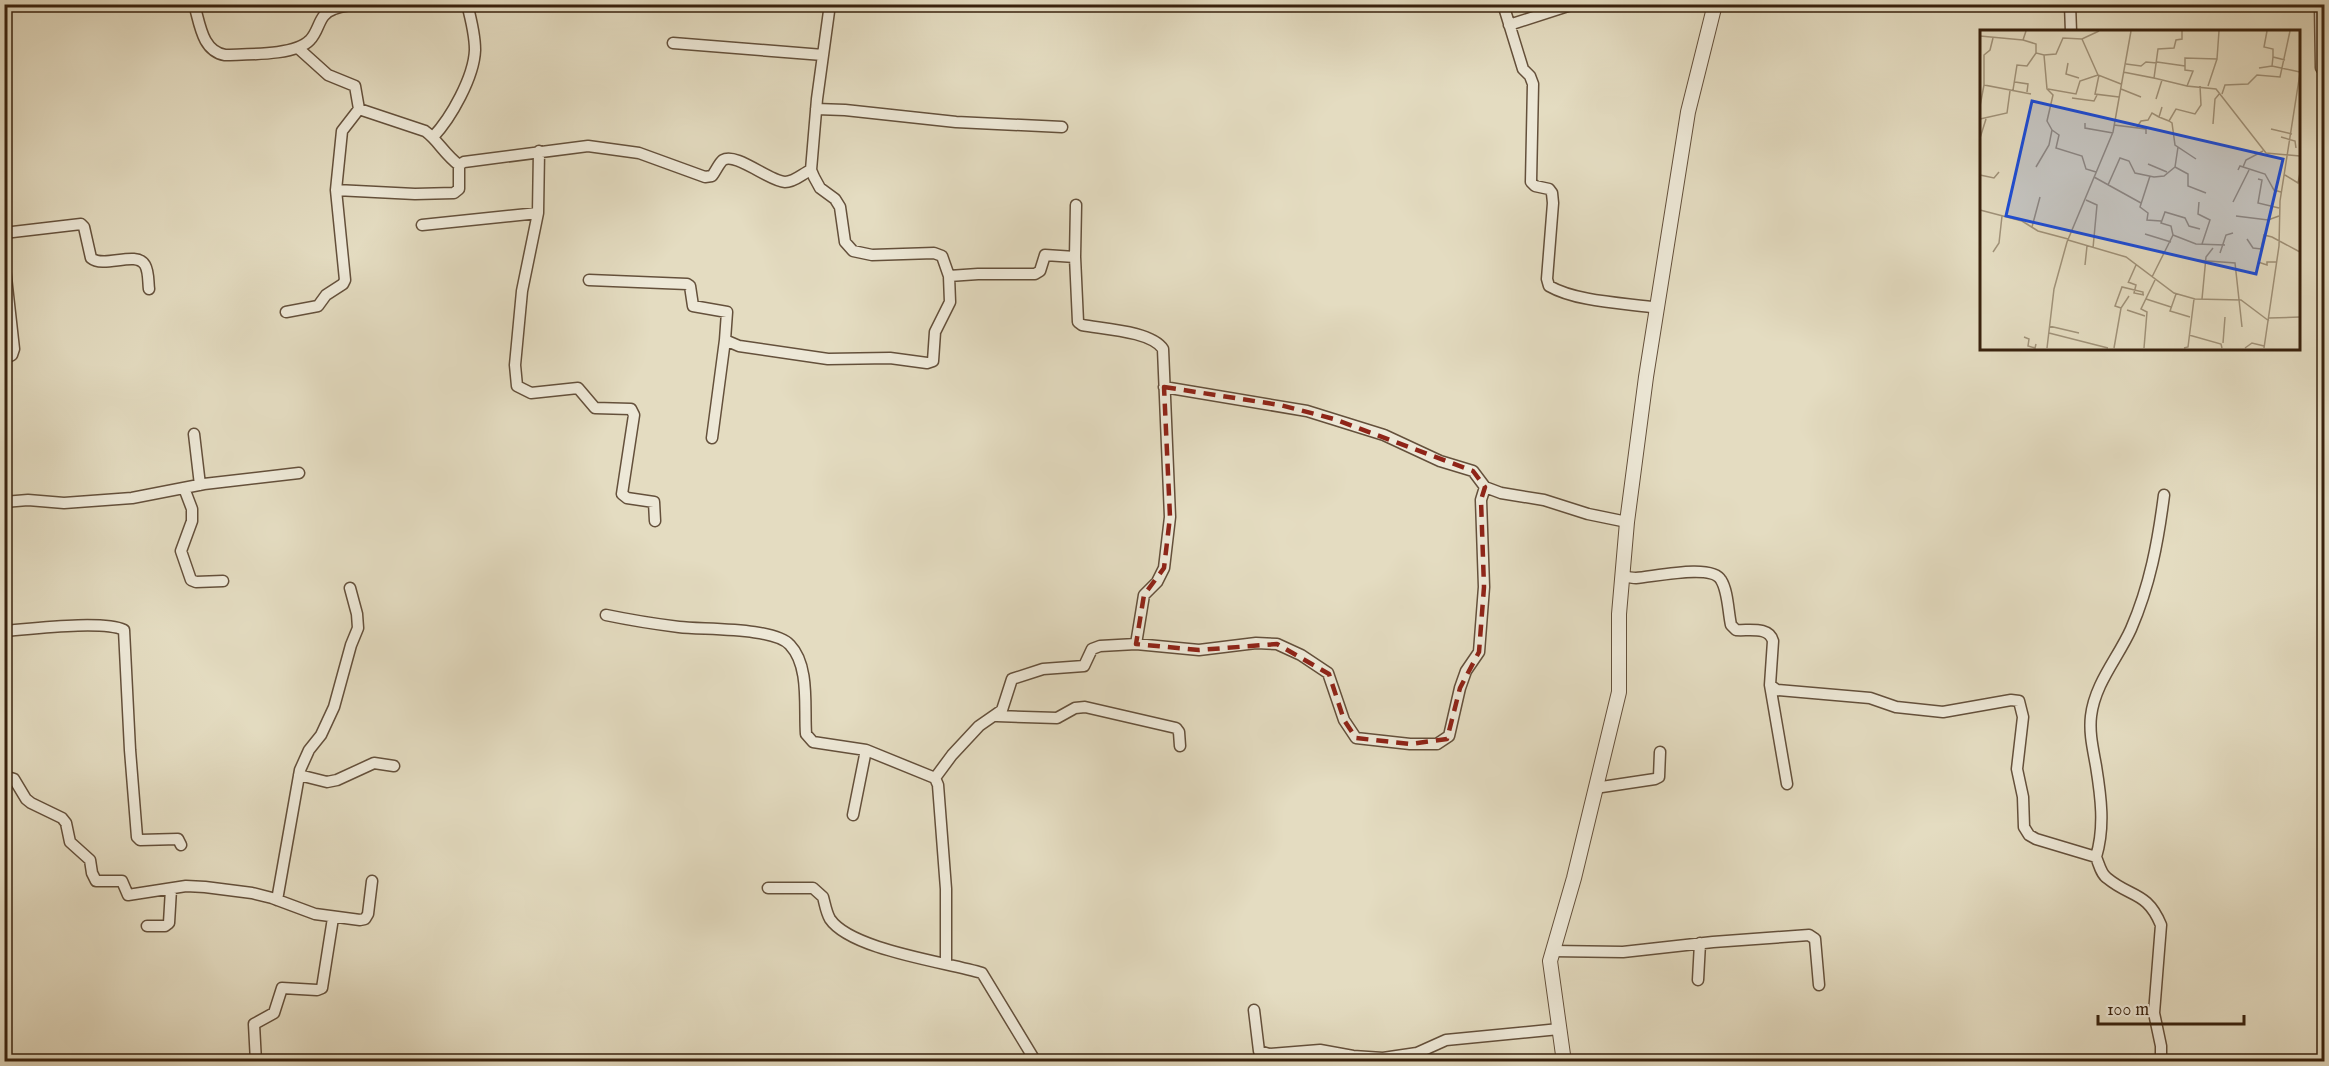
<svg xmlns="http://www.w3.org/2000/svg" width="2329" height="1066" viewBox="0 0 2329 1066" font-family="'IM FELL English',serif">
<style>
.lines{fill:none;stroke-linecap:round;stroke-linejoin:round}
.minor-casing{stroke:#64503b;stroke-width:13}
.tertiary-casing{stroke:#64503b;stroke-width:16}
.minor{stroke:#ede8d7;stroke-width:10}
.tertiary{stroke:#ede8d7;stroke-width:14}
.marked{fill:none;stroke:#8f2418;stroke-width:4.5;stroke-dasharray:12 8;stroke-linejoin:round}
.inset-road{fill:none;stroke:#a09279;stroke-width:1.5}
.view{fill:#1d4ed8;fill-opacity:0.15;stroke:#1d4ed8;stroke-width:3}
.inset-edge{fill:none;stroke:#39220e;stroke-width:3}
</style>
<rect width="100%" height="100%" fill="#e4dcc1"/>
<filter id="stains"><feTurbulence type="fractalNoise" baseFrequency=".00333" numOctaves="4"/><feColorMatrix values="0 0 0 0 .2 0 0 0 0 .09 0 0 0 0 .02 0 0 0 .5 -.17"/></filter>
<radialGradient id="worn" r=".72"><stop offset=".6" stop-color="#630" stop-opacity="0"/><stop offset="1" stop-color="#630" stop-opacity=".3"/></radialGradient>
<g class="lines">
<defs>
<path id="minor" d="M194,4C200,24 202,51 225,55C246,54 295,56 310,40C320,30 318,14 334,9C358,0 396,5 422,4
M435,4H444
M1503,4L1523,69L1530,76L1533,84L1531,182L1535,186L1549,189L1552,193L1553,203L1547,279L1549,286C1577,302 1625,303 1658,308
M2070,4L2071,32
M2320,4L2321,68
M1509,25L1574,4
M673,43L823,55
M298,48L328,75L355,86L359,109L425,131C438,140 444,154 459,165
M4,105L5,107
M816,109L845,110L956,122L1062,127
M433,137C451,118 474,77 475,50C475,35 471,19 467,4
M539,151L538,213L522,291L515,365L517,386L531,393L578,388L595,408L631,409L634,415L622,494L627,498L654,502L655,521
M336,190L415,194L454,193L459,189V165L464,162L588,146L639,153L705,177L712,176C716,171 719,163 723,160C736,152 769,181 785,182C795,182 803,173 811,170
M422,225L538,213
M4,233L81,224L84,227L91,258C104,269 136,250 145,265C149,272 148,282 149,289
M1075,257L1076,205
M4,259L14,349L12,355L4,359
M949,276L978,274H1035L1040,271L1045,255L1075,257L1078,322L1082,325C1103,329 1151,331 1163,349L1170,517L1164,568L1157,582L1144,595L1136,644
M589,280L687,284L690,286L693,306L727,312L725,340L739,346L828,359L890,358L927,363L933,361L935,332L950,302L949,276L942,256L934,253L872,255L853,251L845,242L840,207L835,199L820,188L814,177L811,170L817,99L830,4
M286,312L318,306L326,295L343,284L345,280L336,190L342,131L359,109
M1164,387L1307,411L1384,435L1440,461L1473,471L1485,487L1501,493L1544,500L1588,514L1627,522
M194,434L200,485
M712,438L725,340
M184,488L192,509V521L181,551L191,580L196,582L223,581
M4,502L28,500L64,503L132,498L204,484L299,473
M1622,576C1627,577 1632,578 1636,578C1653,577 1712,563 1721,580C1728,591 1728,611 1731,625L1736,630C1749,631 1769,626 1773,641L1770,685L1777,690L1870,698L1896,707L1943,712L2011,700L2019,701L2023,717L2017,769L2023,797L2024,827L2029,835L2036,839L2096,857
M606,615C630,620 655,624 679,627C704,630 774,627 790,645C810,666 804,707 806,734L813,742L866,750L935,778L938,785L946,889V964
M4,631C31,629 102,620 124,630L130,750L137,837L140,840L178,839L181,845
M1770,685L1787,784
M997,716L1057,718L1075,708L1085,707L1176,728L1179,732L1180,746
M299,775L327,782L337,780L374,763L394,766
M4,776L14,779L26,799L31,803L62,818L66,823L70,842L90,860L92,873L96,881H122L128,895L186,886L205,887L252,893L272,898L315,914L360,920L365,919L368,914L372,881
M935,778L952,755L979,726L1002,710L1012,679L1043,669L1084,666L1092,649L1100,646L1136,644L1199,650L1256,643L1277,644L1301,655L1328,673L1344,720L1356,738L1410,744H1437L1449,736L1460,688L1466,671L1479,652L1484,587L1481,500L1485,487
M1595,788L1655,779L1659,777L1660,752
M853,815L866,750
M768,888H813L823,897C825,904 826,912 830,919C851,950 946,962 982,973L1036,1062
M277,900L300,770L309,750L321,735L334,707L351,645L358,628L357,614L350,588
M147,926H165L169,923L171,889
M1552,951L1623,952L1713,942L1809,935L1815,939L1819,985
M1698,980L1700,943
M1254,1010L1259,1051L1269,1054L1320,1050L1353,1056L1383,1058L1417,1053L1446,1040L1559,1029
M256,1062L254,1024L274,1013L282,988L317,990L322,988L333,918
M2161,1062V1046L2154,1013L2161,925C2147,891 2131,898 2107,878C2101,874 2099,864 2096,857C2105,827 2101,797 2096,766C2093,749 2089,733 2091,716C2095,683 2118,658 2131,629C2150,585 2158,542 2164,495"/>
<path id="tertiary" d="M1564,1062L1550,961L1574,878L1619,692V614L1627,522L1646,377L1688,112L1715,4"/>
</defs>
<use href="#minor" class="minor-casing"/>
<use href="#tertiary" class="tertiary-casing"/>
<use href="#minor" class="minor"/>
<use href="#tertiary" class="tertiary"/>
</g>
<path class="marked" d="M1164,387L1280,405L1334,419L1473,471L1485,487L1481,500L1484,587L1479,652L1460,688L1447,739L1410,744L1356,738L1344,720L1329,674L1277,644L1199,650L1136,644L1144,595L1164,568L1170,517Z"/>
<g transform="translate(1980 30)">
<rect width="320" height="320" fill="#e4dcc1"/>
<path class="inset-road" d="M46,1L43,10L56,14V23L64,25L76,24L83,8L102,9L119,1M239,1L237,29L205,28V40L213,41L207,56L236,59L286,123L320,126M287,1L284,17L293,19V27M0,6L43,10M102,9L118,45L141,54M177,32L205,36M88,33L86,44L99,48M146,34L161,36L166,32L177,33M292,36L293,27L305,30M279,38L292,36L320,42M143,42L174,48L178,19L194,18L196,10L202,9V1M119,45L115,64L139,67M174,48L207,56M35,52L48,54L47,62M4,55V25L10,20L13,8M228,56L237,29M68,59L96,64L100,51L118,45M141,59L161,67M33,60L37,35L47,36L56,23M242,64L245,55L268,54L277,45L300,47L310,1M92,68L114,71L117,65M176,69L182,50M0,76L4,55L51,64M182,77L179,87L189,91L196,79L215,84L221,75L220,56M0,89L27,83L30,61M189,91L192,93L195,115L216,129M105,93V98L133,103M233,94L235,69L240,63M134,95L166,99V104M157,97L161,91L168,90L172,83L179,87M291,99L312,104M72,100L79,105L76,118L102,126L106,139L116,142M301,107L315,111L316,118M0,108L6,89M198,117L195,137L208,144V156L226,163M168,134L187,142M56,137L69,115L72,100L67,91L73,65L67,59L64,25M263,137L266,130L283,121M258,140L260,136L285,144L294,160L301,162M0,145L14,148L19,142M305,145L318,153L320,143M170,146L160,177L168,183L167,190L181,191M114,147L161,173M278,149L282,150L278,173L299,178M128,155L140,128L149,131L155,143L174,147L184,146L195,137M106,170L117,175L113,218M219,172L218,184L230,190L222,214M253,172L269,140M0,180L42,191L58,201L88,209M256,186L288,190L299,186M52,197L60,167M165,204L191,212M193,205L216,214L245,215M267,209L273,218L281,219L284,205L292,207L320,222M88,210L146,227L194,263L215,269L261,270L289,291M13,222L19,213L22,186M240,223L246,205L253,203M215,230L255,233L262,297M278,232L287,235V232H297M105,235L107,216M172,247L193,205L191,196L181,193L185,182L205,188L209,196L220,199M148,252L156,255L154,263L164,265M148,253L156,235M196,264L190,281L210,287M166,269L191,277M222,269L226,227L233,218M141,278L135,276L142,257L163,262V265M147,280L165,286M289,288L320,287M69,296L99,303M69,303L128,318M209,305L241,314L242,318M44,307L49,309L48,316L55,318L56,314M243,313L245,287M67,318L74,259L87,212L133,102L151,1M134,318L141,278L149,266M164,318L167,282L161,279L175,250M204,318L208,317L214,269M265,318L272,313L284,316M284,318L299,216L300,171L320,43"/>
<path class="view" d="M52,71L303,129L276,244L26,186Z"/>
<rect width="320" height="320" class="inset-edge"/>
</g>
<rect width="2329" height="1066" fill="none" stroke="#e4dcc1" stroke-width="24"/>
<rect x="6" y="6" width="2317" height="1054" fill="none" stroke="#39220e" stroke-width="3"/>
<rect x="12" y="12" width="2305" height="1042" fill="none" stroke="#39220e" stroke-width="1.5"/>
<path d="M2098 1015v9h146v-9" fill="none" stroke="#39220e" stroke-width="3"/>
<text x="2107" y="1015" font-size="18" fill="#39220e" stroke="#ede8d7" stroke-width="4.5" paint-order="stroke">100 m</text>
<rect width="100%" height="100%" filter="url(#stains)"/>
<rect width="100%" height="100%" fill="url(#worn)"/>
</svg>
